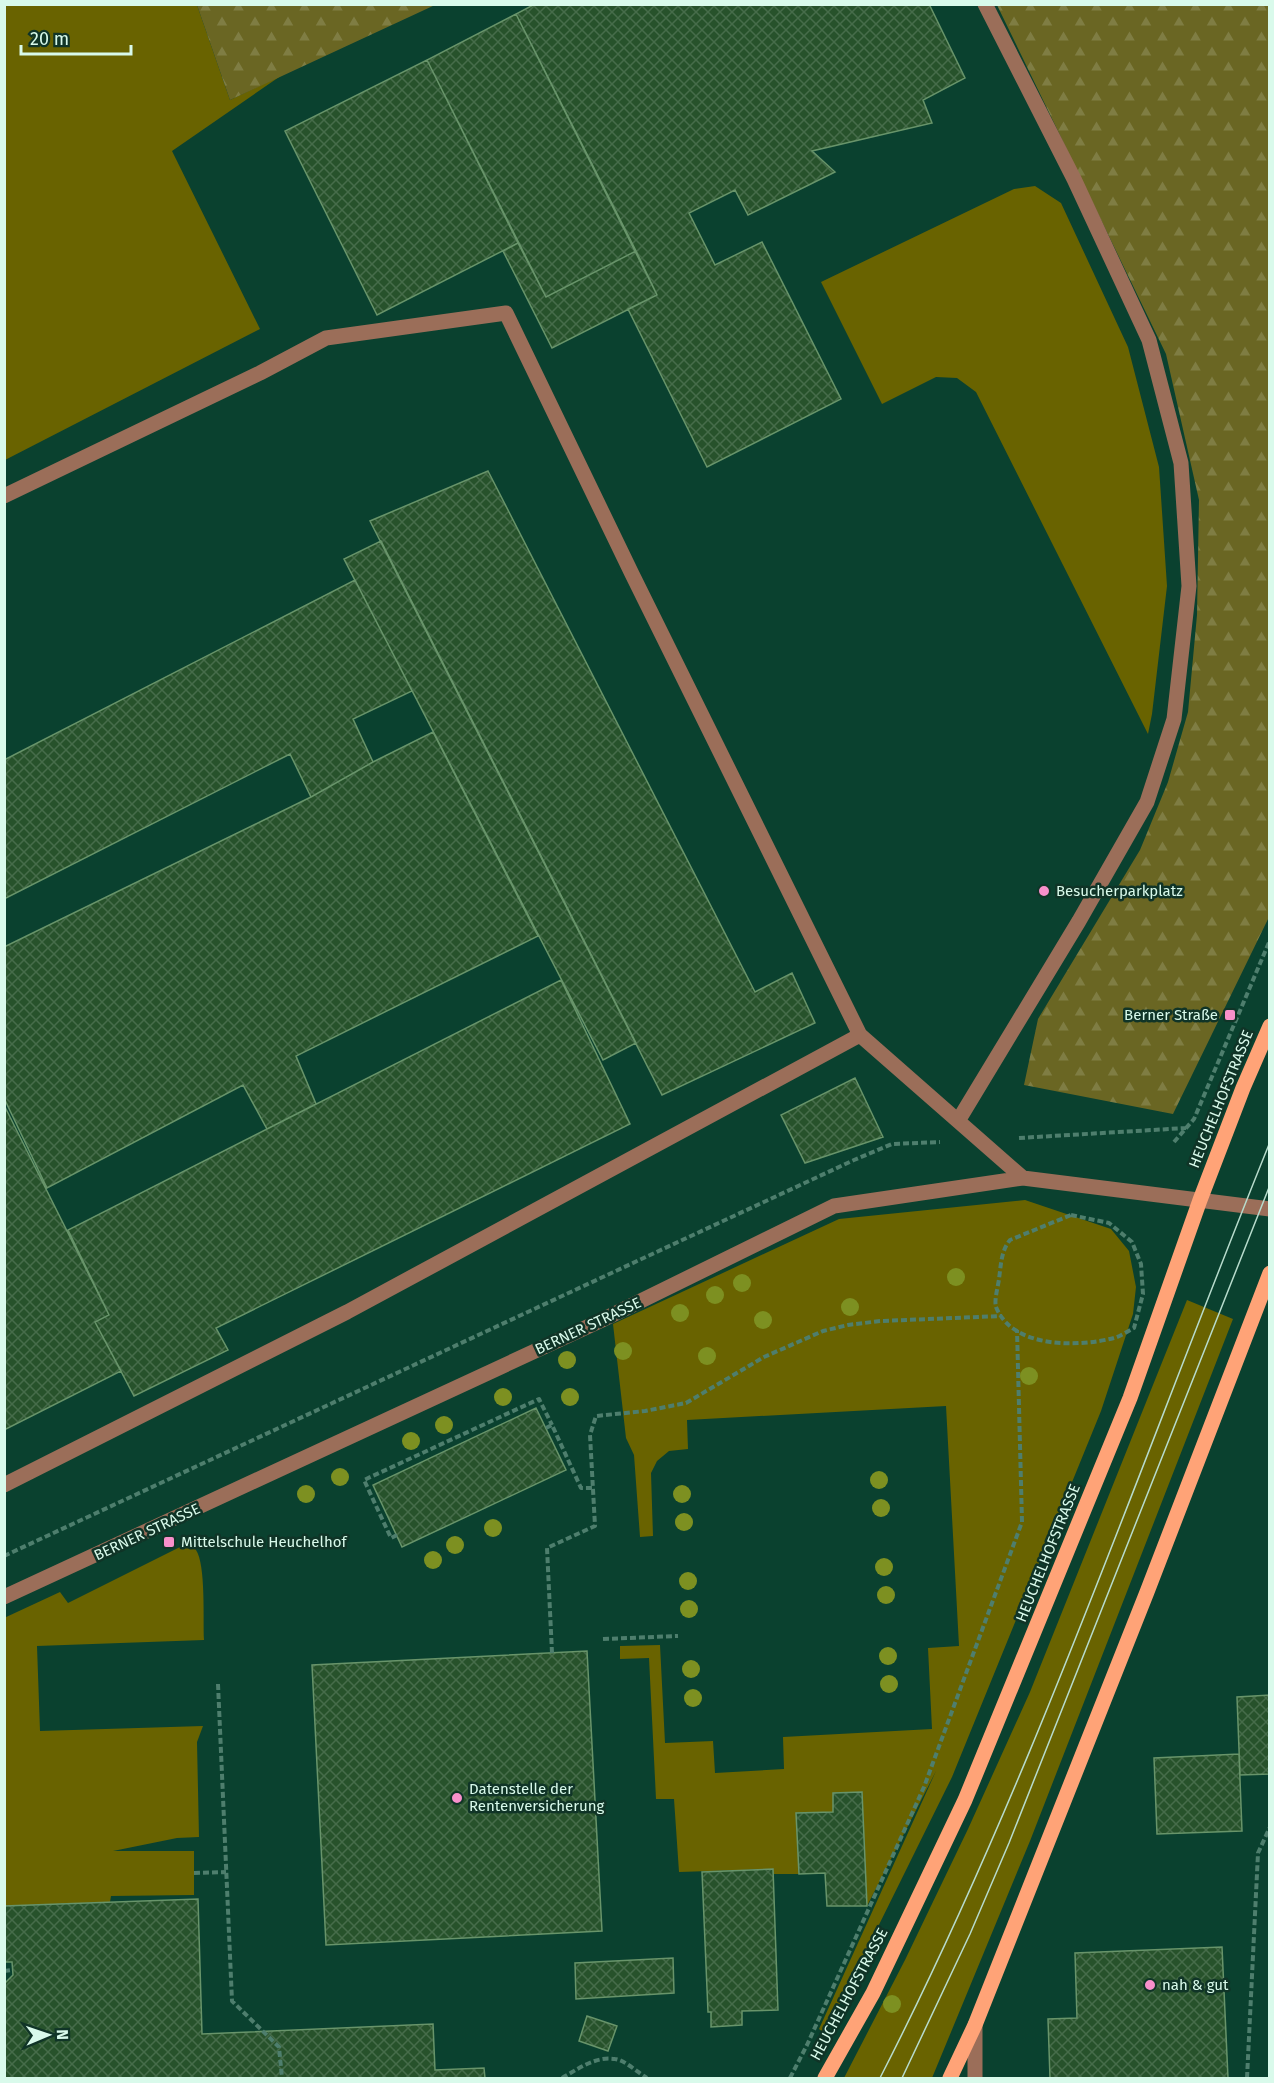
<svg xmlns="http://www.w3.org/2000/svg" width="1274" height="2083" viewBox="0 0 1274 2083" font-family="'Fira Sans',sans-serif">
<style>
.green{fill:#696300}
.forest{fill:url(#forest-firs)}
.building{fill:url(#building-cross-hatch);stroke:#68946a;stroke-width:1.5}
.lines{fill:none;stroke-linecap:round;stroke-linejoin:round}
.path{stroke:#4e7e6d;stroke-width:4;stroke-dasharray:6 3;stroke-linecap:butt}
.minor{stroke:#9b6e59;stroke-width:15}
.major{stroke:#ffa377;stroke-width:15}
.tram{stroke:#b7dbcc;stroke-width:1.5}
.tree{fill:#7d9021}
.poi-dot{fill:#f890cb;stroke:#103427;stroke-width:2}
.labels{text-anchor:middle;stroke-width:5;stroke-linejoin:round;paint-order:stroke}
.poi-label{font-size:15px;fill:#d9faeb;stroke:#103427;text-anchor:start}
.street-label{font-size:15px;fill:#d9faeb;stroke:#103427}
</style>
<defs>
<pattern id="forest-firs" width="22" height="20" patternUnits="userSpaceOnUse" patternTransform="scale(1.5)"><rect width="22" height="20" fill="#6a6623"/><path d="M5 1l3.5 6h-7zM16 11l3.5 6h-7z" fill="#7f7d43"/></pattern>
<pattern id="building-cross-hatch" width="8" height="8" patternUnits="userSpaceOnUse" patternTransform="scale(1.5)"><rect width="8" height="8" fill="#27522b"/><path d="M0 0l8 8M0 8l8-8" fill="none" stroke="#466c4a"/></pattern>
</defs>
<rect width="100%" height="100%" fill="#0a412f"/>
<path class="green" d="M5,5H197L230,100L282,75L172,151L260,329L5,460Z
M1035,186L1061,203L1128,347L1159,467L1167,586L1152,714L1148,734L976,392L957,378L936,377L882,404L821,282L1014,189Z
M1025,1200L1111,1229L1129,1251L1136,1287L1133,1314L1101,1411L952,1777L825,2034L819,2029L936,1771L867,1906L861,1792L833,1793V1812L796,1813L799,1874H773L772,1869L679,1872L674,1799H656L649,1658L620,1659V1646L660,1645L665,1743L713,1741L715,1773L784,1769L783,1737L932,1729L928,1648L959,1646L946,1406L687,1420L688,1449L669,1451L657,1461L651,1473L653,1536L640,1537L634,1455L626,1438L613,1324L839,1219Z
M1187,1300L1233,1319L1030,1841L932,2078H844L905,1960L968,1829L1030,1692Z
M184,1545C189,1545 193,1545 196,1550C206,1565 203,1620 204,1640L37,1646L40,1731L203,1726L197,1742L199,1837L177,1838L113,1851H194V1895L111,1896L110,1902L5,1906L4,1618L60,1592L68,1603Z"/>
<path class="forest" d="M197,5V4L435,5L230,100Z
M997,5H1269V917L1173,1114L1024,1085L1038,1019L1140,850L1168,782L1188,712L1197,615L1199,500L1166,354Z"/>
<path class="building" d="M535,4H929L965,78L923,100L932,123L812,151L835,172L748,215L735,190L689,213L715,265L762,242L841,399L707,467L628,309L657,295L516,14Z
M516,14L636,251L546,297L427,60Z
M427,60L518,243L377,315L285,131Z
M518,243L546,297L636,251L657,295L552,348L503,251Z
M488,471L755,992L792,973L815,1023L662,1095L370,521Z
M381,541L636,1043L603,1060L344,559Z
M355,580L412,691L353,719L373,762L311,797L290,754L4,899V760Z
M433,732L538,936L296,1056L316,1104L267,1129L243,1085L47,1188L4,1098V947L311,797L373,762Z
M561,980L630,1124L216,1328L228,1350L134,1396L95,1322L109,1315L68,1230Z
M855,1078L883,1137L805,1163L781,1115Z
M4,1105L109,1315L95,1322L121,1371L4,1430Z
M536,1408L566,1470L402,1547L373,1485Z
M587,1651L602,1931L326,1945L312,1665Z
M1270,1695V1774L1240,1775L1237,1697Z
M1239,1754L1242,1831L1157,1834L1154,1758Z
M862,1792L867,1906H827L825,1873L799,1874L796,1813L833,1812V1793Z
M773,1869L778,2010L742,2011V2025L711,2027V2012H708L702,1872Z
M198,1899L202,2034L433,2024L435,2070L484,2068L485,2078H4V1984L13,1975L12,1962H4V1906Z
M1222,1947L1228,2078H1050L1048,2019L1077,2018L1075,1953Z
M673,1958L674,1993L576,1999L575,1963Z
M587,2016L617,2026L608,2051L579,2041Z"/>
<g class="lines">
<path class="path" d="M1019,1138L1186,1128
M1174,1142L1194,1119L1270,940
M1071,1215L1109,1223L1132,1242L1141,1264L1143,1294L1134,1328C1128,1331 1121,1336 1114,1338C1078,1347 1013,1349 996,1307C994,1300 998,1287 999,1279C1001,1265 1001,1251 1010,1240Z
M546,1428L552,1425L581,1488H592
M397,1535L391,1538L364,1480L539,1399L552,1425
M4,1556L854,1160L892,1144L940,1142
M603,1639L678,1636
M552,1653L547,1548L595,1526L590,1435L596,1416L645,1411L686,1403L764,1357L823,1331L848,1325L880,1321L1002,1316
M218,1684L232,2001L279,2047L282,2078
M194,1873L226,1872
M4,1971L12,1970
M562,2078C578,2069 595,2056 615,2059C625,2060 638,2073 647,2078
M790,2078L807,2045L924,1787L1022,1522L1017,1330
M1247,2078L1258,1853L1270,1827"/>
<path class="minor" d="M4,496L260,373L326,338L506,313L632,574L860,1035L1023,1178
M958,1121L1079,921L1147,802L1174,719L1189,586L1181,463L1149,340L1074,179L985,4
M4,1485L347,1312L860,1035
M4,1597L600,1321L834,1206L1023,1178L1270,1209
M975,2025V2078"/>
<path class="major" d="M825,2078L873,1993L965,1800L1130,1398L1200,1200L1243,1088L1270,1026
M950,2078L975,2025L1147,1592L1270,1273"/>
<path class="tram" d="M880,2078C1034,1777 1143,1455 1270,1142
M902,2078L970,1934L1009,1843L1270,1185"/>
</g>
<g class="tree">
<circle cx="956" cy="1277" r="9"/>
<circle cx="742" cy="1283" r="9"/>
<circle cx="715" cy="1295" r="9"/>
<circle cx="850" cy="1307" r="9"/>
<circle cx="680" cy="1313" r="9"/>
<circle cx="763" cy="1320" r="9"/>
<circle cx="623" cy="1351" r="9"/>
<circle cx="707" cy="1356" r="9"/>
<circle cx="567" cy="1360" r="9"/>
<circle cx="1029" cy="1376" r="9"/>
<circle cx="503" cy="1397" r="9"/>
<circle cx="570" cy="1397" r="9"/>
<circle cx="444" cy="1425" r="9"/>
<circle cx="411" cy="1441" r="9"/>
<circle cx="340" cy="1477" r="9"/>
<circle cx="879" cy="1480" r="9"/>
<circle cx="306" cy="1494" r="9"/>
<circle cx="682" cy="1494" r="9"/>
<circle cx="881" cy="1508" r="9"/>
<circle cx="684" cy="1522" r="9"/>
<circle cx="493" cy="1528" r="9"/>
<circle cx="455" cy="1545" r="9"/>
<circle cx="433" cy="1560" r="9"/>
<circle cx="884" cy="1567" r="9"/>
<circle cx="688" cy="1581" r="9"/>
<circle cx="886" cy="1595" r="9"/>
<circle cx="689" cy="1609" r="9"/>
<circle cx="888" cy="1656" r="9"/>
<circle cx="691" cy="1669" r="9"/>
<circle cx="889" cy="1684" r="9"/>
<circle cx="693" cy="1698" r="9"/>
<circle cx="892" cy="2004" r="9"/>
</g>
<g class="poi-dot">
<circle cx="1044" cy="891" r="6"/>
<rect x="1224" y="1009" width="12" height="12" rx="3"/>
<rect x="163" y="1536" width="12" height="12" rx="3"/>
<circle cx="457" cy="1798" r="6"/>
<circle cx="1150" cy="1985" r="6"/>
</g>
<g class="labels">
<g class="poi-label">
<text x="1056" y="896">Besucherparkplatz</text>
<text x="1218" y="1020" text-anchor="end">Berner Straße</text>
<text x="181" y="1547">Mittelschule Heuchelhof</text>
<text x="469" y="1794">Datenstelle der<tspan x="469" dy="17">Rentenversicherung</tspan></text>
<text x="1162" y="1990">nah &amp; gut</text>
</g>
<g class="street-label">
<text transform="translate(1221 1099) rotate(-68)" y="5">HEUCHELHOFSTRASSE</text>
<text transform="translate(588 1326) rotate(-25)" y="5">BERNER STRASSE</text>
<text transform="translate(147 1532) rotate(-25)" y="5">BERNER STRASSE</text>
<text transform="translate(1048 1553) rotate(-68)" y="5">HEUCHELHOFSTRASSE</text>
<text transform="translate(849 1994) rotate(-62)" y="5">HEUCHELHOFSTRASSE</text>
</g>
</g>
<rect width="1274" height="2083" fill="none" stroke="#d9faeb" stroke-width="12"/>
<g transform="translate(48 2035) rotate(88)" stroke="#103427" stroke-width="4.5" paint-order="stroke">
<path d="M0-4.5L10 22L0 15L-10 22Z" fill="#d9faeb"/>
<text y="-9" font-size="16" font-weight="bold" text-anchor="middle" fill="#d9faeb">N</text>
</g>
<path d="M21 45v9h110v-9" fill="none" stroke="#d9faeb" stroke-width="3"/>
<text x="30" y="45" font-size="18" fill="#d9faeb" stroke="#103427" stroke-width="4.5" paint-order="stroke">20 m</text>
</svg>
